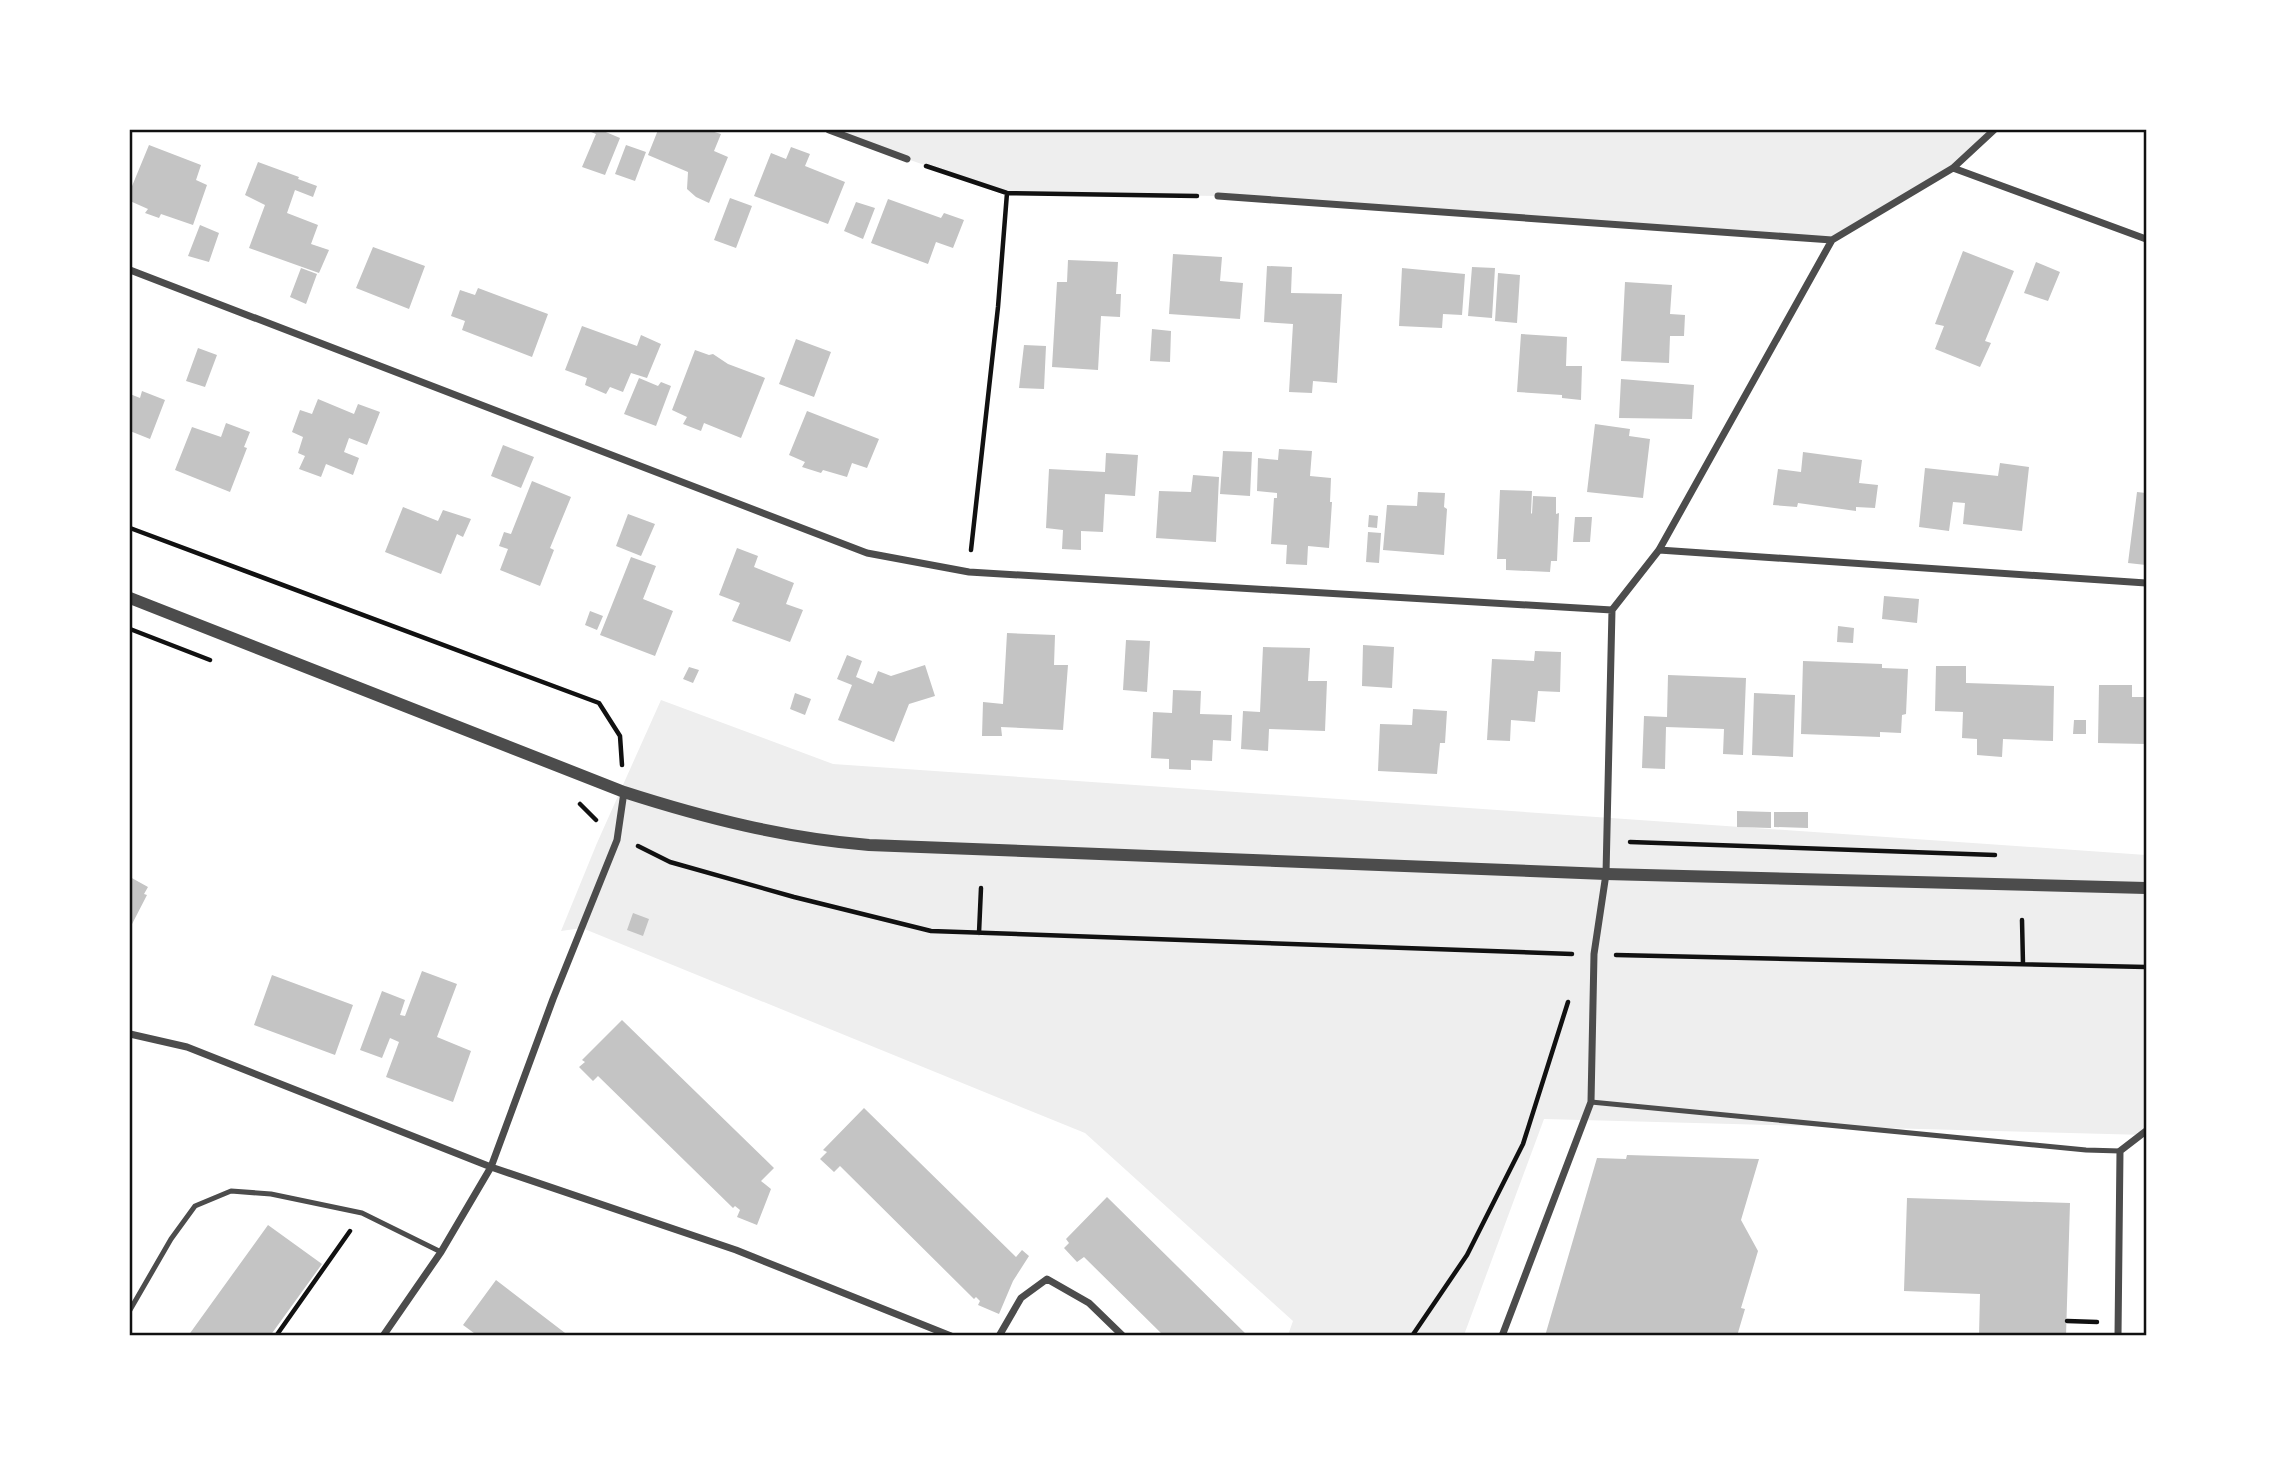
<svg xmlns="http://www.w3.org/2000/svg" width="2276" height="1465" viewBox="0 0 2276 1465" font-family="Jost,sans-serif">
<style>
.green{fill:#eee}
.building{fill:#c4c4c4}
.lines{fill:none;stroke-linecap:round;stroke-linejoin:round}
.path{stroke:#111;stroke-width:4.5}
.service{stroke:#4c4c4c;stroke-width:5}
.minor{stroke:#4c4c4c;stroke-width:7}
.tertiary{stroke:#4c4c4c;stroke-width:12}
.neatline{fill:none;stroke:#111;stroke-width:2.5}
</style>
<rect width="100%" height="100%" fill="#fff"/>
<path class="green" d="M832,130H1994L1953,168L1832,240L1218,196L1007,193L907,159Z
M661,700L833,764L2146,855V1135L1544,1119L1464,1335H1288L1293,1321L1085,1133L582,928L561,931L597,843Z"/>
<path class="building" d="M586,130H601L620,138L605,175L582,167L596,134Z
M658,130H708L721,134L714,151L728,157L709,203L696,197L687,189L688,172L648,155Z
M149,145L201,165L196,180L207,185L193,225L161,214L159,218L145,213L148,209L130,201V191Z
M626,145L646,152L635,181L615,174Z
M791,147L810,154L805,166L845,182L828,224L754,196L771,153L786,159Z
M258,162L299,177L298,179L317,186L313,197L295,190L287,213L318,225L311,244L329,250L319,273L249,248L265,205L245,195Z
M730,198L752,206L736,248L714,240Z
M888,199L941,218L944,213L964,220L953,248L936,242L928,264L871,243Z
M856,202L875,208L863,239L844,231Z
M200,225L219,233L209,262L188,256Z
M373,247L425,266L409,309L356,288Z
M1963,251L2014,271L1985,341L1991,343L1980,367L1935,349L1944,326L1935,324Z
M1173,254L1222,257L1220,281L1243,283L1240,319L1169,314Z
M1068,260L1118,262L1116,294H1121L1120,317L1101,316L1098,370L1052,367L1057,282H1067Z
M2036,262L2060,272L2048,301L2024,293Z
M1267,266L1292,267L1291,293L1342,294L1337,383L1313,381L1312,393L1289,392L1293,324L1264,322Z
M1472,267L1495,268L1492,318L1468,316Z
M301,268L317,274L306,304L290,297Z
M1402,268L1465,274L1462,315L1443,314L1442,328L1399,326Z
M1498,273L1520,275L1517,323L1495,321Z
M1625,282L1672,285L1670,314L1685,315L1684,336H1670L1669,363L1621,361Z
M478,288L548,314L532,357L462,330L465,321L451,316L460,290L475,295Z
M582,326L637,346L641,335L661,344L647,378L631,373L623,392L610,387L606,394L585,385L587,378L565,370Z
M1152,329L1171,331L1170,362L1150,361Z
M1521,334L1567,337L1566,366H1582L1581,400L1562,398V395L1517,392Z
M796,339L831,352L814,397L779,384Z
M1024,345L1046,346L1044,389L1019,388Z
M198,348L217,355L205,387L186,381Z
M695,350L709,355L713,354L728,364L765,378L741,438L704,423L701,431L683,424L687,417L672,410Z
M639,378L658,386L661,382L671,386L656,426L624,414Z
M1621,379L1694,385L1692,419L1619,418Z
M142,391L165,400L150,439L130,431V394L140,398Z
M318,399L354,414L358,404L380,412L367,445L349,438L344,452L359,458L353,475L326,464L321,477L299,469L305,456L298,453L303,437L292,432L300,410L312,414Z
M807,411L879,439L867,468L852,463L847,477L823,470L821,473L802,467L805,462L789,455Z
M226,423L250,432L244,447L247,448L230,492L175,470L192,427L221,437Z
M1595,424L1630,429L1629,436L1650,439L1643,498L1587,492Z
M503,445L534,457L521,488L491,476Z
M1279,449L1312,451L1310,476L1331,478L1330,502H1332L1329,548L1308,546L1307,565L1286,564L1287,545L1271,544L1274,498H1277V493L1257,491L1258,458L1278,460Z
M1223,451L1252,452L1250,496L1220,494Z
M1803,452L1862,460L1859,483L1878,485L1875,508L1856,507V511L1798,503L1797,507L1773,505L1778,469L1801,472Z
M1106,453L1138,455L1135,496L1105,494L1103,532L1081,531V550L1062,549L1063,530L1046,528L1049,469L1105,472Z
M2000,463L2029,467L2022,531L1963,524L1965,503L1953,502L1949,531L1919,527L1925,468L1998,476Z
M1193,475L1219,477L1216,542L1156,538L1159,491L1191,492Z
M532,481L571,497L550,548L554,550L540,586L500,570L508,549L499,546L504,532L511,534Z
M1500,490L1532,491L1531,513L1532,514L1533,496L1556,497V514L1559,513L1557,561H1551L1550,572L1506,570V559H1497Z
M1418,492L1445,493L1444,507L1447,509L1444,555L1383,550L1387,505L1417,506Z
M2137,492L2146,493V565L2128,563Z
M403,507L438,521L443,510L471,519L463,537L457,534L441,574L385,552Z
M628,514L655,524L641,556L616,546Z
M1369,515L1378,516L1377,528L1368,527Z
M1575,517H1592L1590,542H1573Z
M1368,532L1381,533L1379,563L1366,562Z
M737,548L758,556L754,567L794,583L786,604L803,610L790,642L732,621L740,603L719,595Z
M631,557L656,566L643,599L673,611L655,656L600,635Z
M1884,596L1919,599L1917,623L1882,619Z
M590,611L603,616L597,630L585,625Z
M1838,626L1854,628L1853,643L1837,642Z
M1007,633L1055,635L1054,665H1068L1063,730L1001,727L1002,736H982L983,702L1003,704Z
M1126,640L1150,641L1147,692L1123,690Z
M1363,645L1394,647L1392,688L1362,686Z
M1263,647L1310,648L1308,681H1327L1325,731L1269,729L1268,751L1241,749L1243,711L1260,712Z
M1535,651L1561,652L1560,692L1538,691L1535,722L1511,720L1510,741L1487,740L1492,659L1534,661Z
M847,655L862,661L856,677L873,684L878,671L891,676L925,665L935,696L909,704L894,742L838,720L852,685L837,679Z
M1803,661L1882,664V668L1908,669L1906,714L1902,715L1901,733L1880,732V737L1801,734Z
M1936,666H1966V683L2054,686L2053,741L2003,739L2002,757L1977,755V739L1962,738L1963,712L1935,711Z
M689,667L699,670L693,683L683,679Z
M1668,675L1746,678L1743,755L1723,754L1724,729L1666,727L1665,769L1642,768L1644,716L1667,717Z
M2099,685H2132V697H2146V744L2098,743Z
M1173,690L1201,691L1200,714L1232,715L1231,741L1213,740L1212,761L1191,760V770L1169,769V759L1151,758L1153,712L1172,713Z
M795,693L811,699L805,715L790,709Z
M1754,693L1795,695L1793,757L1752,755Z
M1413,709L1447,711L1445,743H1440L1437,774L1378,771L1380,724L1412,725Z
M2074,720H2086V734H2073Z
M1737,811L1771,812V828L1737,827Z
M1774,812H1808V828L1774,827Z
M130,877L148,887L144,894L147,895L130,928Z
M633,913L649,919L643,936L627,930Z
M422,971L457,984L437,1037L471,1051L453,1102L386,1077L399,1042L390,1038L382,1058L360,1050L382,991L405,1000L400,1015L405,1016Z
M272,975L353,1005L335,1055L254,1025Z
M622,1020L774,1168L761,1181L771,1189L757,1225L737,1217L740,1210L735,1206L733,1208L598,1076L593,1081L579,1067L585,1062L582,1060Z
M864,1108L1016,1257L1022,1250L1029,1256L1013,1281L999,1314L978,1305L980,1301L976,1297L974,1299L840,1166L834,1172L820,1159L827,1152L823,1150Z
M1627,1155L1759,1159L1741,1220L1758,1251L1741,1308L1745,1309L1737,1336H1545L1597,1158L1626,1159Z
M1107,1197L1248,1336H1164L1084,1257L1077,1262L1064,1248L1069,1243L1066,1239Z
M1907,1198L2070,1203L2066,1336H1979L1980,1294L1904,1291Z
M268,1225L322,1264L270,1336H188Z
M496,1280L569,1336H478L463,1325Z"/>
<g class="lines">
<path class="path" d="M926,166L1007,193L1197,196
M130,528L599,703L620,736L622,765
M971,550L998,307L1007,193
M130,629L210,660
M580,804L596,820
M1630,842L1995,855
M638,846L670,862L794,897L931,931L1572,954
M2022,920L2023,964
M979,933L981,888
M1616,955L2146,967
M2067,1321L2097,1322
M276,1336L350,1231
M1412,1336L1467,1255L1523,1144L1568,1002"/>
<path class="service" d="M1591,1102L2086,1150L2120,1151
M130,1310L171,1239L195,1206L231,1191L271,1194L362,1213L441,1252"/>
<path class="minor" d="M829,130L907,159
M1953,168L2146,239
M1218,196L1832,240
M130,270L867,553L969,572L1612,610
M1659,550L2146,583
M130,1034L187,1047L491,1167L736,1250L951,1336
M383,1336L441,1252L491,1167L553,999L617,840L624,792
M999,1336L1021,1298L1047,1279L1089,1303L1123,1336
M1502,1336L1591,1102L1594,954L1606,874L1612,610L1659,550L1832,240L1953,168L1994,130
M2118,1336L2120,1151L2146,1131"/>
<path class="tertiary" d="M130,598L624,792C705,818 784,838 869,845L1606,874L2146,888"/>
</g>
<rect width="2276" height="1465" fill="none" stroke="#ffffff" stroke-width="262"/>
<rect x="131" y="131" width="2014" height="1203" class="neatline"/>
</svg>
